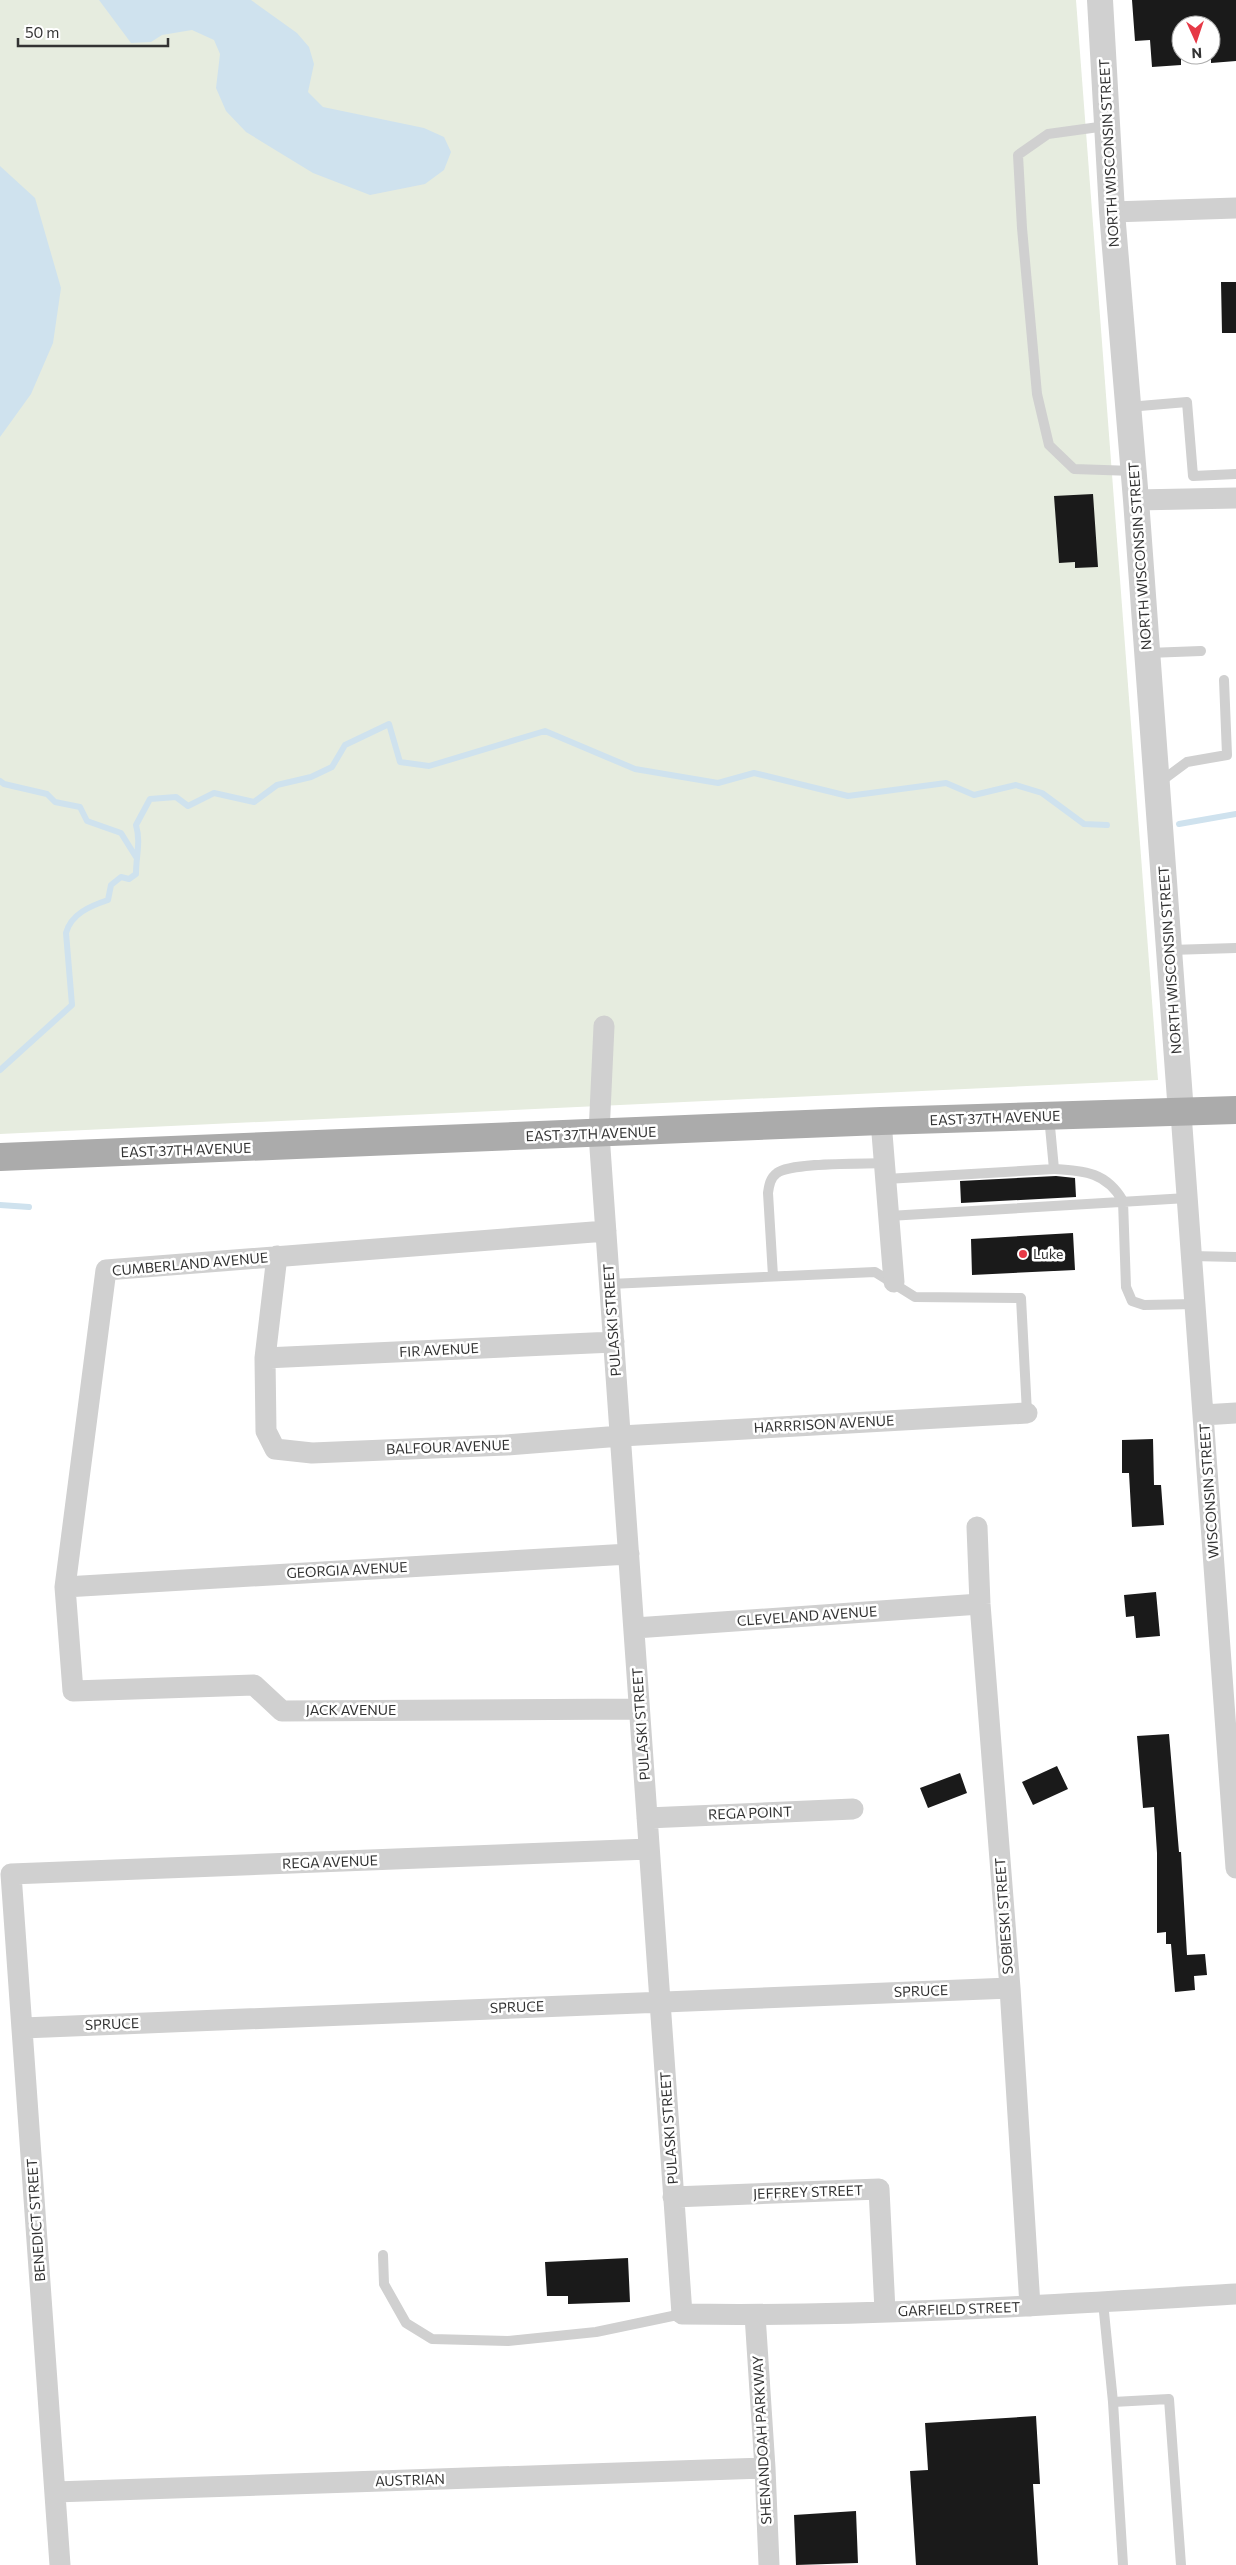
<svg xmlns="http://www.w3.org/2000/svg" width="1236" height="2565" viewBox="0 0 1236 2565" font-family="Commissioner,sans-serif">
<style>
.green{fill:#e6ecdf}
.water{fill:#cfe2ee}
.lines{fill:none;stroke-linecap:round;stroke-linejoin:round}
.stream{stroke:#cfe2ee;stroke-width:6}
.building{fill:#1a1a1a}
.service{stroke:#d0d0d0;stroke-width:10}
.minor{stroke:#d0d0d0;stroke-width:21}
.tertiary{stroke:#d0d0d0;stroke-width:26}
.primary{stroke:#ababab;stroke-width:28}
.poi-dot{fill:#e63946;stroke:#fff;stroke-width:2}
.labels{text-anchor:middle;stroke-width:5;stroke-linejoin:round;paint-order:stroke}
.street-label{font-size:14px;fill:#333;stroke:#fff}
.poi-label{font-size:14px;fill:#333;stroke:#fff;text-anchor:start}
</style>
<rect width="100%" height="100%" fill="#fff"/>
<path class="green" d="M0,0H1076L1158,1080L0,1134Z"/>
<path class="water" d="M99,0H251L297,33L309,47L314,64L308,92L323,107L424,128L444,137L451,152L444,170L425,184L370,195L313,173L246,132L226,111L216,88L220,54L214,40L192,30L162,35L151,42L131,43Z
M0,166L35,198L61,288L53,343L31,394L0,437Z"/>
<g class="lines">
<path class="stream" d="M0,781L4,784L47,794L55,802L80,807L87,821L121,833L136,857
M1179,824L1236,814
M0,1070L72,1005L66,933C71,914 90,906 108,900L111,885L121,877L129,879L136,874C136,855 141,843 136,825L150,799L176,797L188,806L214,793L254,802L277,785L311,777L332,767L345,745L389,724L400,762L429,766L545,731L635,769L718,783L754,773L848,796L946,783L974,795L1016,785L1042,793L1084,824L1107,825
M0,1205L29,1207"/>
</g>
<path class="building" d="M1132,0H1236V61L1211,63V25H1181V65L1152,67L1150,40L1135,41Z
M1221,282H1236V333H1222Z
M1093,494L1098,567L1075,568V562L1059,563L1054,496Z
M1056,1176L1075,1178L1076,1197L961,1203L960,1181Z
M1073,1233L1075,1270L972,1275L971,1239Z
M1153,1439L1154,1485H1161L1164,1525L1132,1527L1129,1473H1122V1440Z
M1156,1592L1160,1636L1136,1638L1134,1616L1126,1617L1124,1595Z
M1169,1734L1179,1852H1181L1187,1955L1205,1954L1207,1975L1194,1976L1195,1990L1175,1992L1171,1944H1166V1932L1157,1933V1853L1154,1807L1143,1808L1137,1736Z
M1057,1766L1068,1789L1033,1805L1022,1782Z
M960,1773L967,1793L928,1808L920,1788Z
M628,2258L630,2302L568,2304V2296H547L545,2262Z
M1036,2416L1040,2484H1033L1038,2565H916L910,2471L928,2470L925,2423Z
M856,2511L858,2563L796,2565L794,2515Z"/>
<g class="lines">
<path class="service" d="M1106,126L1048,134L1018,155L1022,228L1037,394L1049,445L1074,469L1133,471
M1128,407L1187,402L1193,476L1236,474
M1148,653L1201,651
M1160,782L1187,762L1227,755L1224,680
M1170,950L1236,948
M1049,1116L1054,1169C1085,1171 1106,1172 1123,1201L1126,1287L1132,1301L1144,1305L1195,1304
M886,1179L1054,1169
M889,1216L1187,1198
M1191,1256L1236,1257
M773,1276L768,1193C769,1186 770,1178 777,1173C791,1162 864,1164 885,1163
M610,1284L875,1272L915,1297L1021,1298L1027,1413
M383,2255L384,2284L406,2323L432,2339L508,2341L596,2332L682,2314
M1103,2302L1113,2402L1123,2565
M1113,2402L1169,2399L1181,2565"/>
<path class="minor" d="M1112,212L1236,208
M1136,500L1236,498
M604,1026L599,1134L682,2314C866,2317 1052,2305 1236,2294
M1181,1113L1236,1868
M881,1121L894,1282
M606,1231L106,1270L65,1587L73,1691L254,1685L282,1711L639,1709
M277,1256L265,1358L266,1431L275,1449L312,1453L506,1445L621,1436L1027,1413
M265,1358L614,1342
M1203,1415L1236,1413
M977,1527L980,1604L1010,1988L1030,2306
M65,1587L629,1554
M635,1628L980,1604
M647,1818L853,1809
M23,2028L1010,1988
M673,2197L879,2189L885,2311
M755,2315L765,2468L769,2565
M55,2492L765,2468
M60,2565L11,1874L649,1849"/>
<path class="tertiary" d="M1100,0L1112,212L1136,500L1181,1113"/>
<path class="primary" d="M0,1157L881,1121L1236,1110"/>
</g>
<circle class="poi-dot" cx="1023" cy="1254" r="5"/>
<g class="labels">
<g class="street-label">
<text transform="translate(1109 153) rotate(-93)" y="5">NORTH WISCONSIN STREET</text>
<text transform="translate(1140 556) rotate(-94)" y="5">NORTH WISCONSIN STREET</text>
<text transform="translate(1170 960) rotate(-94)" y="5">NORTH WISCONSIN STREET</text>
<text transform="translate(995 1118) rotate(-2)" y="5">EAST 37TH AVENUE</text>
<text transform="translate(591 1134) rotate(-2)" y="5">EAST 37TH AVENUE</text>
<text transform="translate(186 1150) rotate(-2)" y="5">EAST 37TH AVENUE</text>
<text transform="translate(190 1264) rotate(-5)" y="5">CUMBERLAND AVENUE</text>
<text transform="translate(612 1320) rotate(-94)" y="5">PULASKI STREET</text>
<text transform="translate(439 1350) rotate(-3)" y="5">FIR AVENUE</text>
<text transform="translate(824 1424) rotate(-3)" y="5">HARRRISON AVENUE</text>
<text transform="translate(448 1447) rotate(-2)" y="5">BALFOUR AVENUE</text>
<text transform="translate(1209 1491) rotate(-94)" y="5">WISCONSIN STREET</text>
<text transform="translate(347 1570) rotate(-3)" y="5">GEORGIA AVENUE</text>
<text transform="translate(807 1616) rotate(-4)" y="5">CLEVELAND AVENUE</text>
<text x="351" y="1715">JACK AVENUE</text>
<text transform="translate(641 1724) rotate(-94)" y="5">PULASKI STREET</text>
<text transform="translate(750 1813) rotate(-2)" y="5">REGA POINT</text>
<text transform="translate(330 1862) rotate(-2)" y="5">REGA AVENUE</text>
<text transform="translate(1004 1916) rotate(-94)" y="5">SOBIESKI STREET</text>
<text transform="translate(921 1991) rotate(-2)" y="5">SPRUCE</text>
<text transform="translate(517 2007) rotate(-2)" y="5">SPRUCE</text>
<text transform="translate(112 2024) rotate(-2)" y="5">SPRUCE</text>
<text transform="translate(669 2128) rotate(-94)" y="5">PULASKI STREET</text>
<text transform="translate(808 2192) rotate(-2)" y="5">JEFFREY STREET</text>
<text transform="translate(36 2220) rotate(-94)" y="5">BENEDICT STREET</text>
<text transform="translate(959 2309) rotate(-2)" y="5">GARFIELD STREET</text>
<text transform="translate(762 2440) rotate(-93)" y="5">SHENANDOAH PARKWAY</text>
<text transform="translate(410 2480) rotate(-2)" y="5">AUSTRIAN</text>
</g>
<g class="poi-label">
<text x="1033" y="1259">Luke</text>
</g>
</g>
<g transform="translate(1196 40) rotate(177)"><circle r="24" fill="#ffffff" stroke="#adadad"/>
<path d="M0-4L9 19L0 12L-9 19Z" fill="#e63946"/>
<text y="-8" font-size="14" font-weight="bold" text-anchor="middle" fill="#333333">N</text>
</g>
<path d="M18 38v8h150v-8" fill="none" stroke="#333333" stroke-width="2.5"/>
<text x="25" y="38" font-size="15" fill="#333333" stroke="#ffffff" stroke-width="4" paint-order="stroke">50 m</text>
</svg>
